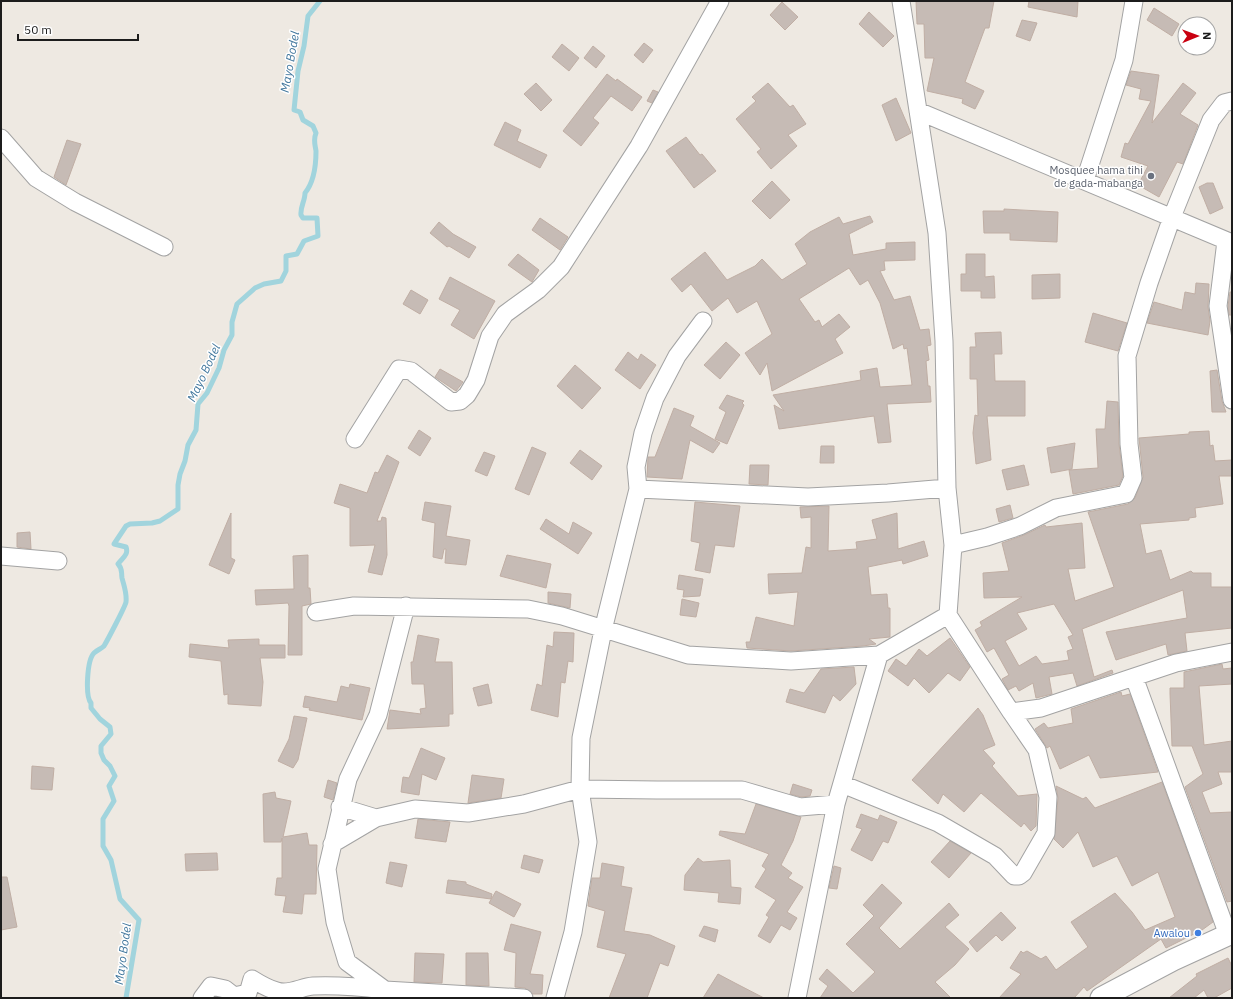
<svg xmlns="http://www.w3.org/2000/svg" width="1233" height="999" viewBox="0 0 1233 999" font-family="'IBM Plex Sans',sans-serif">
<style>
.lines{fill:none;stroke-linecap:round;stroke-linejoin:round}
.stream{stroke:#a1d4dd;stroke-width:5}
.building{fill:#c6bbb5;stroke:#c0aea4;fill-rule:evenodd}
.minor-casing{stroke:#a3a3a3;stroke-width:19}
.tertiary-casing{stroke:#a3a3a3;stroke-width:23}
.minor{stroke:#fff;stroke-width:17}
.tertiary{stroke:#fff;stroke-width:21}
.worship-dot{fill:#6b7280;stroke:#fff;stroke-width:1.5}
.shop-dot{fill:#3f7fe0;stroke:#fff;stroke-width:1.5}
.labels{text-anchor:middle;stroke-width:3;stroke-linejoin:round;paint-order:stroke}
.worship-label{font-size:11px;fill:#5b616d;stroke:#fff;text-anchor:end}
.shop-label{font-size:11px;fill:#366cbe;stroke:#fff;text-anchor:end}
.water-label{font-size:12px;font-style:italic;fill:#42779d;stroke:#fff}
</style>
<rect width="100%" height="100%" fill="#eee9e2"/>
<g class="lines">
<path class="stream" d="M126,998L139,920L120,899L111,860L103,846V819L114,801L109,786L115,776L110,766L104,760L101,753V746L111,734L110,727L100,719L91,708V703C85,696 87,660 94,653C97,650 101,649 104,646C107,641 125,607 126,602C127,593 124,586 122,578C121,572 123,569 118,564C122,558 129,555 126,547L114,544L126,526L130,524L152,523L160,521L178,509V485L180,474L185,461L188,445L196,430L198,404L207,393L219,368L224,350L232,335V322L237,304L255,288L264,284L281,281L286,271V256L297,254L304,241L318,236L317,218H303L301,215C300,207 305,201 305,193C314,182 316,165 316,151C315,144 313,140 316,133L313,126L303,120L300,112L294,110L298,71L304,46L308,16L320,1"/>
</g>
<path class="building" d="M916,1H994L989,28H985L965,82L984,91L975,109L962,103L963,99L927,91L934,58H925L924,24H917Z
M1029,1H1078L1077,17L1028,7Z
M782,2L798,17L785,30L770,15Z
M1154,8L1179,24L1172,36L1147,20Z
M869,12L894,36L883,47L859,24Z
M1022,20L1037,23L1030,41L1016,36Z
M644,43L653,50L643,63L634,55Z
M562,44L579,58L569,71L552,57Z
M593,46L605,56L596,68L584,58Z
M1131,71L1159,75L1152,123L1183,83L1196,93L1180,114L1198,125L1183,164L1177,162L1159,197L1138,185L1148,166L1121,157L1125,143L1128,144L1151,101L1139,99L1141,89L1126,85Z
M607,74L616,81L617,79L642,97L632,111L611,96L593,118L599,123L581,146L563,131Z
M536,83L552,100L541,111L524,94Z
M768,83L790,107L793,105L806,124L788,135L797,146L771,169L757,152L761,149L736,119L756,101L752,97Z
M653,90L658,92L652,103L647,101Z
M896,98L911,133L896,141L882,105Z
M505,122L521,130L517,141L547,155L540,168L494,145Z
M686,137L700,155L702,154L716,171L694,188L666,151Z
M67,140L81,144L66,185L54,177Z
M772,181L790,200L770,219L752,201Z
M1207,183H1213L1223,208L1210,214L1199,187Z
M1004,209L1058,212L1057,242L1010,240V233H984L983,211H1004Z
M870,216L873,222L849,234L853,255L886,249V243L915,242V260L884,261L885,270L880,271L894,300L910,296L920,330L929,329L931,345L927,346L929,360L926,361L928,386H930L931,402L887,404L891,442L878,443L874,416L779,429L774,405L784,411L773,395L861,380L860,371L877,368L880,387L912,385L907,348L904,349L903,344L893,349L880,303L868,280L860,285L849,268L799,299L815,322L819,320L822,327L839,314L850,327L835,339L843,353L772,391L767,363L760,375L745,353L772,334L757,301L737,313L728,298L712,311L691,284L682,292L671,279L705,252L727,280L755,266L762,259L782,280L807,264L795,244L810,232L839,217L843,224Z
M540,218L568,237L560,250L532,230Z
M439,222L453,234L476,247L469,258L449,246L447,247L430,233Z
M518,254L539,270L532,282L508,265Z
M966,254H985V277L994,276L995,298H981V291H961V274H966Z
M1060,274V298L1032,299V275Z
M450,277L495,301L474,339L451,325L460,310L439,299Z
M1196,283L1209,284L1208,307L1210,321L1208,335L1147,323L1154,302L1182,310L1185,292L1195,294Z
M411,290L428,300L420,314L403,304Z
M1230,292H1232V315H1229L1228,306Z
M1093,313L1127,323L1118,351L1085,342Z
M1001,332L1002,354H994L995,381H1025V416H987L991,460L976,464L973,433L975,415L978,416L977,379H970V347H976L975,333Z
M726,342L740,355L720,379L704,365Z
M628,352L638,360L641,354L656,365L640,389L615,370Z
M575,365L601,388L582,409L557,386Z
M440,369L463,382L456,391L435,377Z
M1217,370L1222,401L1226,412H1212L1210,371Z
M727,395L744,401L742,403L744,405L727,444L715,439L726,412L719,408Z
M1107,401L1118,402L1119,444L1123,476L1119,485L1073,494L1069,470L1098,468L1096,429H1105Z
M674,408L694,416L690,426L720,443L713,453L690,440L682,479L647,477L648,457H655Z
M419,430L431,438L420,456L408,448Z
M1209,431L1210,446L1213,445L1215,461L1232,460V476H1219L1223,504L1195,508L1196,517L1189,518V520L1140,524L1146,554L1161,550L1170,580L1191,571L1193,573H1211V587H1232V628L1185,633L1187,651L1168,655L1166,644L1116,660L1106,632L1187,618L1183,590L1082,629L1094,677L1112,670L1113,673L1077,686L1073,673L1049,677L1052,694L1036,698L1033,683L1019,691L1016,686L1008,690L1002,679L1009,675L994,648L987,652L975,630L982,626L980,622L1022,597L984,598L983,573L1009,571L1002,543L1024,535L1045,525L1046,527L1082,523L1085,568L1068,569L1075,601L1114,587L1088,512L1128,504L1135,498L1143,477L1139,438L1189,434V432ZM1054,604L1073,635L1068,637L1073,649L1067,651L1069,660L1042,664L1036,656L1019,666L1005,641L1027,629L1017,613Z
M1075,443L1072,469L1051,473L1047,448Z
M821,446H834V463H820Z
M532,447L546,453L529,495L515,489Z
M580,450L602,466L592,480L570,463Z
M484,452L495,456L487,476L475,471Z
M387,455L399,462L377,521H381L382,517L386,518L387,555L382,575L368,572L375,545L350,546V508L334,503L340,484L367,493L375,472L378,473Z
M750,465H769L768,485L749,484Z
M1024,465L1029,485L1007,490L1002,470Z
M425,502L451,506L446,536L470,540L466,565L445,563L446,549H444L442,559L433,557L435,523L422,520Z
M695,502L740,506L734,547L715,545L710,573L695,570L700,543L691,541Z
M1010,505L1013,518L999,522L996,509Z
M829,506L828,551L857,549L856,542L877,539L872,520L897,513L898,549L924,541L928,556L903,564L902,560L868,567L871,595L887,594L888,608H890V637L869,639L876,644L863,646L791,651L747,648L746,642H750L756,617L794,626L798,592L769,594L768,574L802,573L806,547L811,548V517L801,518L800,507Z
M231,513V558L235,560L229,574L209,565Z
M546,519L569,534L573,522L592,533L578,554L540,529Z
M30,532L31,549L17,547V533Z
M308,555V588H310L311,604L302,606V655H288L289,606L288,603L256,605L255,590L294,589L293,556Z
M507,555L551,564L546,588L500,576Z
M679,575L703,579L700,596L683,597L684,590L677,589Z
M548,592L571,594L570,608L548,603Z
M682,599L699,603L696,617L680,615Z
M554,632L574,633L573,662L568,661L565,683L561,682L558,717L531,710L537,684L542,686L547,645L553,647Z
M418,635L439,639L435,662H452L453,714H449V726L387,729L390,710L421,714L420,709L426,708L424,684H412L411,662H413Z
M950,638L970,667L960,681L948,673L929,693L914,678L908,686L888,671L896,659L906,666L919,649L927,656Z
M259,639V645H285V658H260L263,682L261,706L228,704V694L224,695L221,661L189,657L190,644L229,648L228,640Z
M1222,664L1223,669L1232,668V684L1199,686L1204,745L1232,741V772H1218L1222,784L1202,792L1210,813L1232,812V901L1227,902L1185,787L1203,774L1192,746H1172L1170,693V688H1184V672Z
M854,667L856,684L840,701L833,695L825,713L786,702L790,689L804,693L821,669Z
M350,684L370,688L362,720L309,710L310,708L303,707L305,696L337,702L341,686L349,688Z
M488,684L492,703L478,706L473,688Z
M1121,692L1122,696L1130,694L1158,772L1100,778L1089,755L1060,769L1050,746L1047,748L1035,729L1044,723L1048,728L1073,723L1071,709Z
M978,708L983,715L995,745L983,750L995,763L992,766L1018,796L1037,794L1036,826L1031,831L1024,823L1021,827L981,793L964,812L943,794L938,804L912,780Z
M294,716L307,718L298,760L293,768L278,761L289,739Z
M421,748L445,758L436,780L422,774L419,795L401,792L403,777L409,778Z
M32,766L54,768L52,790L31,789Z
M472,775L504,779L501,798L468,803Z
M328,780L337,783L333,800L324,797Z
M1162,782L1213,922L1202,930L1166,948L1161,939L1087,991L1084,987L1074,998H999L1021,974L1010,968L1021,951L1023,953L1027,951L1041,959L1046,956L1056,970L1088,947L1071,922L1115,893L1132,912L1145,930L1175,917L1158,872L1132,886L1117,856L1093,867L1078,832L1063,848L1054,839L1058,798L1056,786L1083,799L1086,797L1095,808Z
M793,784L812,790L810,796L801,797L790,794Z
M275,792L276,798L291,801L283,837L307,833L309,845H317L316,894H304L302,914L283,912L286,896L275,895L277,878H282V838L281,842H264L263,794Z
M756,804L801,817L793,841L781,865L792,873L788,878L803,887L787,912L797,918L790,930L781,925L770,943L758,936L769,917L766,915L776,900L755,887L766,869L762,866L769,854L719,835L720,831L745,834Z
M861,814L878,820L880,815L897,822L888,843L883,841L872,861L851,850L862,829L856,827Z
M418,819L450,822L446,842L415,838Z
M950,841L971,853L949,878L931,862Z
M217,853L218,870L186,871L185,854Z
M524,855L543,860L539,873L521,868Z
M698,858L703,862L730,860L731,887L741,888L740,904L718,902L719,893L684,890L685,875Z
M390,862L407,865L402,887L386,883Z
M602,863L624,867L621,886L632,888L624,931L650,935L675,946L668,966L660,963L647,998H609L626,954L597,947L605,911L588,906L592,878H600Z
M834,866L841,868L837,889L829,888Z
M1,877H7L17,927L1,930Z
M448,880L466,882V884L492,894L491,899L446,893Z
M882,884L902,903L879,928L900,949L949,903L959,915L945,927L969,949L955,965L935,982L951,998H820L828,986L819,979L827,969L853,993L875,972L846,944L874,916L863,905Z
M496,891L521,904L514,917L489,903Z
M1001,912L1016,928L1002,941L996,935L977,952L969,942Z
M511,924L541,932L530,974L543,975L542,994H533L525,988L515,987L516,953L504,950Z
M704,926L718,930L715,942L699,936Z
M415,953L444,954L442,983L414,982Z
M466,953H488L489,986L466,985Z
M1228,958L1232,966V988L1214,998H1208L1204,990L1194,998H1169L1197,976L1196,974Z
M718,974L735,983L764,998H703Z"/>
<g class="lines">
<defs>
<path id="minor" d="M901,1L937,233L944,341L947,488L953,545L948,615L1011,712L1041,708L1134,677L1228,935
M918,111L1232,243
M1,138L36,178L75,202L164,247
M1085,180L1124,60L1134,1
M1226,241L1218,306L1232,400
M355,439L399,369L411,371L451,402L460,401L467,395L476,380L490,336L505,314L538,290L561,267L639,146L720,1
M638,489L808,497L888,493L947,488
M953,545L987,537L1020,526L1056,508L1126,494L1133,478L1129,444L1127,356L1149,283L1172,217L1211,120L1224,103L1232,101
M1,556L58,561
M406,606L378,715L348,779L327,869L335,922L347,962L385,990L524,998
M316,612L354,606L528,609L562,616L688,655L791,661L879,655
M1134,677L1176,663L1232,652
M842,784L938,823L995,856L1014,876H1019L1023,873L1046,833L1048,797L1037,750L1011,712
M340,807L376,818
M332,844L376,818L415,809L468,813L524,804L580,789L657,790H742L800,807L836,804
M202,998L211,986L225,989L234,996L248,993L252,979C260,984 268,989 277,991C289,995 301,987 313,986C337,985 361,987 384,990
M555,998L573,932L588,842L580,789L581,738L603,630L638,489L636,467L643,433L655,398L677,356L703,321
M797,998L836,804L879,655L948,615"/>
<path id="tertiary" d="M1101,998L1173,960L1232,933"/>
</defs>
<use href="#minor" class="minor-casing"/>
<use href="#tertiary" class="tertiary-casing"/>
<use href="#minor" class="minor"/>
<use href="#tertiary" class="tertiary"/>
</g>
<circle class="worship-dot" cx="1151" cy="176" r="4"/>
<circle class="shop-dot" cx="1198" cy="933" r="4"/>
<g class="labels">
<g class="worship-label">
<text x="1143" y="174">Mosquee hama tihi<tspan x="1143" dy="13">de gada-mabanga</tspan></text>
</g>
<g class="shop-label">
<text x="1190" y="937">Awalou</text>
</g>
<g class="water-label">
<text transform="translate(290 62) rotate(-80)" y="4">Mayo Bodel</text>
<text transform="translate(204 373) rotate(-65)" y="4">Mayo Bodel</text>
<text transform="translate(123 954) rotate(-82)" y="4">Mayo Bodel</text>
</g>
</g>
<rect width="1233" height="999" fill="none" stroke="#1c1c1c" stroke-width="4"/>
<g transform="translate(1197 36) rotate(89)"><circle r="19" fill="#ffffff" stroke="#a4a4a4"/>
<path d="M0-3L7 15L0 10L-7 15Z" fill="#c90010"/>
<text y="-6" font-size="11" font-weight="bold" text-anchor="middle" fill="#1c1c1c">N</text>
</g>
<path d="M18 34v6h120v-6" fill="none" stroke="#1c1c1c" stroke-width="2"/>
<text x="24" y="34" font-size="12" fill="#1c1c1c" stroke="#ffffff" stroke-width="3" paint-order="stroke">50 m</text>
</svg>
